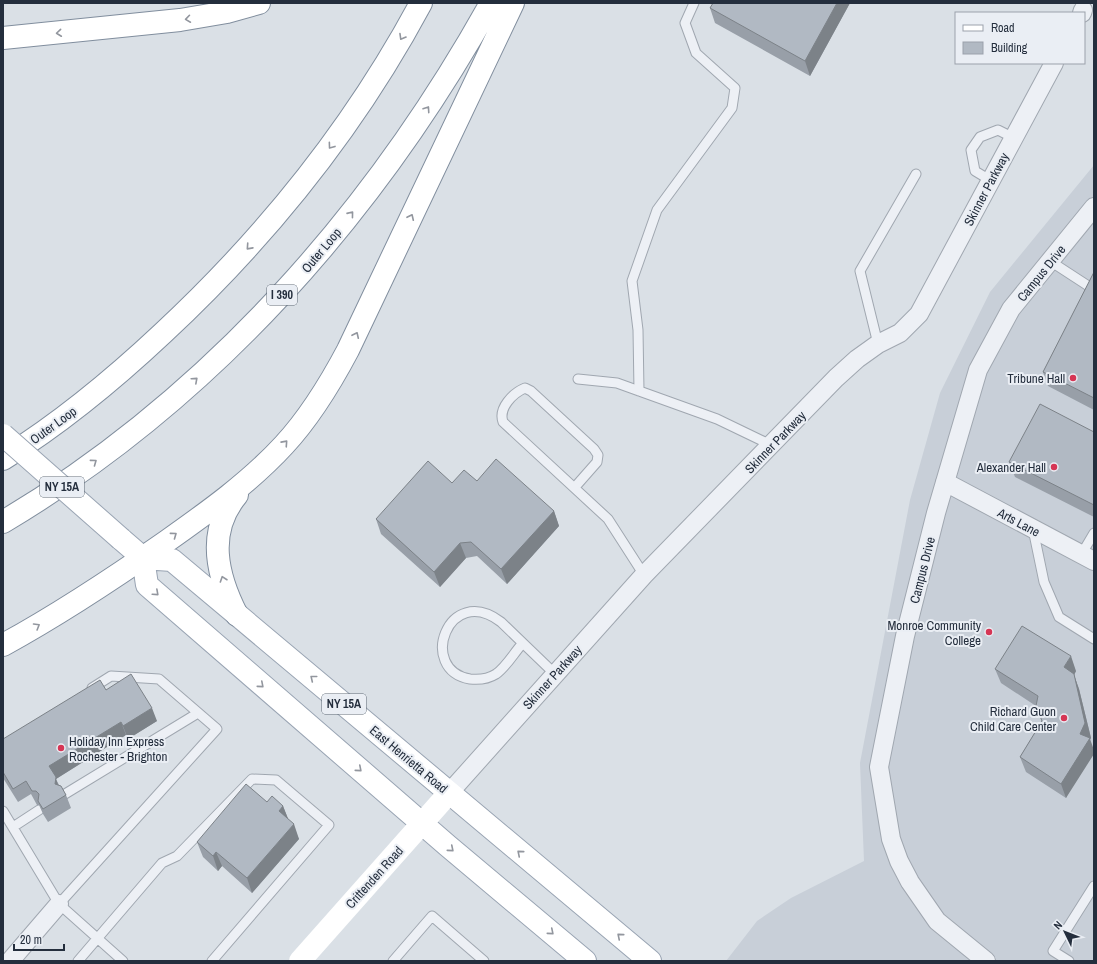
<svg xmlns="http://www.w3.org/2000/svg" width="1097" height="964" viewBox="0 0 1097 964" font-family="'Archivo Narrow',sans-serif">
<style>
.built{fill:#c8cfd8}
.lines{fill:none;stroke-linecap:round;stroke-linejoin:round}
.lane-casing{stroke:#a0a7b0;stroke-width:11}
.street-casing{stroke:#a0a7b0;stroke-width:20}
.primary-casing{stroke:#99a4b3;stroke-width:24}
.highway-casing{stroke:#818e9e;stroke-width:24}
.lane{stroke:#edf0f5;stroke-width:9}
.street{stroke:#edf0f5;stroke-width:18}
.secondary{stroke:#fff;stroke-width:22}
.primary{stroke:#fff;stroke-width:22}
.highway{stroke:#fff;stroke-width:22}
.primary-bridge-casing{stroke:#99a4b3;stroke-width:24;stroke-linecap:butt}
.primary-bridge{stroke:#fff;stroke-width:22}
.wall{fill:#989fa8}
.shaded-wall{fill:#7c8288}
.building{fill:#b1b9c3;stroke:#7c8288}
.oneway{stroke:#92969e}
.poi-dot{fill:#d63554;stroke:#eaeef4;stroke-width:1.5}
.labels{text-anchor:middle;stroke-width:4;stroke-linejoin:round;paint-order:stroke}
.shield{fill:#eaeef4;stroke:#5f6874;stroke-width:1}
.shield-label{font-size:12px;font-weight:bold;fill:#242e3d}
.street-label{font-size:13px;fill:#242e3d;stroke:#eaeef4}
.poi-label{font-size:13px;fill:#242e3d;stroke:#eaeef4;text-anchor:end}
</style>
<rect width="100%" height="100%" fill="#dae0e6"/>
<path class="built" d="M1094,165V961H726L757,921L791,898L864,861L860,763L910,500L940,393L990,292Z"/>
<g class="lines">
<defs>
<path id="lane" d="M990,180L975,171L971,150L980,137L998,130L1014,138
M1050,261L1093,289
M878,344L860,271L916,174
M578,379L617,383L717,419L771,445
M639,391L638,330L632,281L657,210L732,108L735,88L696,53L685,23L694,3
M575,487L597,462L598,455L594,449L531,391L525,388C513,393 498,408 503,422L608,519L644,575
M1033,529L1044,582L1059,617L1094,639
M1081,555L1094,533
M522,644C514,653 506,667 496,674C488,679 479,680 470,679C417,670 448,582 501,622L555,674
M65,794L198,713
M3,811L59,904L123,961
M13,827L39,810
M59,904L217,729L159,679L111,676L92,688
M78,961L162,863L177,856L252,779L276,780L329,825L212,961
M393,961L432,916L484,961
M1069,961L1053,951L1094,886"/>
<path id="street" d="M1082,13L1083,10
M945,482L1094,561
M449,793L644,575L836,378L857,359L878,344L900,333L919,314L1054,63
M10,961L59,904
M986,961L937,921L910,882L899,861L891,839L879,767L905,636L936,513L978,370L1011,309L1094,207"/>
<path id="primary" d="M121,539L143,558L172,560L650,961
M143,558L147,585L448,846L585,961"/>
<path id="highway" d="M3,38L180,20L227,12L259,3
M3,459C61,423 113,380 163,333C266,237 354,128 421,3
M237,495C206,532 217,576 237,615
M3,522C211,398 374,213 491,3
M3,645C60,614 114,578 167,541C208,512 250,482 284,445C310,417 330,384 348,350L513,3"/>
</defs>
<use href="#lane" class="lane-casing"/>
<use href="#street" class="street-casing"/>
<use href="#primary" class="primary-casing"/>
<use href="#highway" class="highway-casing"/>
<use href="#lane" class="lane"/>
<use href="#street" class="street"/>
<path class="secondary" d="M300,961L449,793"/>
<use href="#primary" class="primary"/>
<use href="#highway" class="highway"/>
<defs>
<path id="primary-bridge" d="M3,435L121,539"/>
</defs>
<use href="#primary-bridge" class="primary-bridge-casing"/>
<use href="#primary-bridge" class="primary-bridge"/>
</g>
<path class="wall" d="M713,3H850L810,76L715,23L710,8Z
M1094,272V410L1048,386L1043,372Z
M1094,432V517L1015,477L1009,462Z
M477,481L554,511L559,526L507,584L477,556L466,558L440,587L381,534L376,519L452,483Z
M995,669L1076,671L1074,675L1079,689L1091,738L1066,798L1026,772L1020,757L1042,721L1036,706L1001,683Z
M106,690L157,721L128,739L126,735L56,779L59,785L66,795L71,808L48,822L43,814L39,805H37L31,794L18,802L3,778V739Z
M267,802L283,806L288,819L299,839L252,893L222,866L218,871L203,857L197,842Z"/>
<path class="shaded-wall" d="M837,3H850L810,76L805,61Z
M554,511L559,526L507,584L501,569Z
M460,543L466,558L440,587L434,572Z
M1071,656L1076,671L1074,675L1079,689L1091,738L1090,739L1094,750V754L1066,798L1061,784L1064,667Z
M152,708L157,721L128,739L123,726Z
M121,722L126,735L56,779L60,790V797L49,766Z
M283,806L289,821L279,811Z
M294,824L299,839L252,893L247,878Z
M216,852L222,866L218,871L213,856Z"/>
<path class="building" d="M713,3H837L805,61L710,8Z
M1094,272V398L1043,372Z
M1040,404L1094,432V505L1009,462Z
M496,459L554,511L501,569L471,542L460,543L434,572L376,519L428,461L452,483L464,470L477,481Z
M1022,626L1071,656L1064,667L1074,674L1085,723L1080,734L1090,738L1061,784L1020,757L1042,721L1036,706L1038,696L995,669Z
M131,674L152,708L123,726L121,722L49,766L56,777L55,784L61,786L66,795L43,809L38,801L39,794L36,791H32L26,781L13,789L3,772V739L100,680L106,690Z
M246,784L267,802L272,796L283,806L279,811L294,824L247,878L216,852L213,856L197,842Z"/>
<defs><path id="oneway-chevron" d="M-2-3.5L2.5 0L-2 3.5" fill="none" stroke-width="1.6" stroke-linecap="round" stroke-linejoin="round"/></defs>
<g class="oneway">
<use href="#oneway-chevron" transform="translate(188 19) rotate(172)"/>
<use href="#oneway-chevron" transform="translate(59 33) rotate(174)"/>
<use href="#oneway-chevron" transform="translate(402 37) rotate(120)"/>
<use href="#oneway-chevron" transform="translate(427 109) rotate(-56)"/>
<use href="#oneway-chevron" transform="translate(331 146) rotate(126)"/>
<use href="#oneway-chevron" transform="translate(351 214) rotate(-51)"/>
<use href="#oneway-chevron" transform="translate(411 217) rotate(-65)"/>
<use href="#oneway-chevron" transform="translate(249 247) rotate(132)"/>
<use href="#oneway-chevron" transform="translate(356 335) rotate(-65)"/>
<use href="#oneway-chevron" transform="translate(195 380) rotate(-42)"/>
<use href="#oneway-chevron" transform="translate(285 443) rotate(-48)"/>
<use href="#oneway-chevron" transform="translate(94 462) rotate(-36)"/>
<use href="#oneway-chevron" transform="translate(174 535) rotate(-36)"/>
<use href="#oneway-chevron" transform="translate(223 579) rotate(-109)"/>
<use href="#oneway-chevron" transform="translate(156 593) rotate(42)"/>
<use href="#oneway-chevron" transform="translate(37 626) rotate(-31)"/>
<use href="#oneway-chevron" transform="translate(313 678) rotate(-141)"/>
<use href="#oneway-chevron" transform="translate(261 685) rotate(41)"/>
<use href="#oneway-chevron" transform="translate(359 769) rotate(41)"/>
<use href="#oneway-chevron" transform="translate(451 849) rotate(40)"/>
<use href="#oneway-chevron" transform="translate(520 853) rotate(-140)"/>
<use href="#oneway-chevron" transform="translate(551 932) rotate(40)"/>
<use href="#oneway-chevron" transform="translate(620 936) rotate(-140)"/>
</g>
<g class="poi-dot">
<circle cx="1073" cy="378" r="4"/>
<circle cx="1054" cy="467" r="4"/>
<circle cx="989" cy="632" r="4"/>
<circle cx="1064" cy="718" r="4"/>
<circle cx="61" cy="748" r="4"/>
</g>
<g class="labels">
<g class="shield">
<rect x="267" y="285" width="30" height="20" rx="3"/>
<rect x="40" y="477" width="44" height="20" rx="3"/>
<rect x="322" y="694" width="44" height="20" rx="3"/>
</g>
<g class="shield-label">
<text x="282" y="299">I 390</text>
<text x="62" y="491">NY 15A</text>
<text x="344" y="708">NY 15A</text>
</g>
<g class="street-label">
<text transform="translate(986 189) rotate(-62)" y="5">Skinner Parkway</text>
<text transform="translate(321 250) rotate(-50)" y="5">Outer Loop</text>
<text transform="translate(1041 273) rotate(-51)" y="5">Campus Drive</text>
<text transform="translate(53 425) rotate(-36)" y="5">Outer Loop</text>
<text transform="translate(775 442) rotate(-46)" y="5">Skinner Parkway</text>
<text transform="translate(1019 522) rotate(28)" y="5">Arts Lane</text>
<text transform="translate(922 570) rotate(-76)" y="5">Campus Drive</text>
<text transform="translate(552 677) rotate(-48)" y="5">Skinner Parkway</text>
<text transform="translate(409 759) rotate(40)" y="5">East Henrietta Road</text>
<text transform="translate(374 877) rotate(-48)" y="5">Crittenden Road</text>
</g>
<g class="poi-label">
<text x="1065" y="383">Tribune Hall</text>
<text x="1046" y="472">Alexander Hall</text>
<text x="981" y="630">Monroe Community<tspan x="981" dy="15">College</tspan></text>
<text x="1056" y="716">Richard Guon<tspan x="1056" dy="15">Child Care Center</tspan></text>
<text x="69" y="746" text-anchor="start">Holiday Inn Express<tspan x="69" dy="15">Rochester - Brighton</tspan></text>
</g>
</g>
<rect width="1097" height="964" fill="none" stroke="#242e3d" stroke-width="8"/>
<rect x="955" y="12" width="130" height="52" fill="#eaeef4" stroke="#9ba1ab"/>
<rect x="963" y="25" width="20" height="6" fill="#ffffff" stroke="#9ba1ab"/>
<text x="991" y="32" font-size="12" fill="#242e3d">Road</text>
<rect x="963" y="42" width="20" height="12" fill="#b1b9c3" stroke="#9ba1ab"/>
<text x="991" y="52" font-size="12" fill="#242e3d">Building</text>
<g transform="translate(1065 932) rotate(313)" stroke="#eaeef4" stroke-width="3" paint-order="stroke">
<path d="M0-3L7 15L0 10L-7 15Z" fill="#242e3d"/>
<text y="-6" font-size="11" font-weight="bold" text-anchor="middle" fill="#242e3d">N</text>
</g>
<path d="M14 944v6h50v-6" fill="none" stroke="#242e3d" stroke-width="2"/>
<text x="20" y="944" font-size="12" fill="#242e3d" stroke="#eaeef4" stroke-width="3" paint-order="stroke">20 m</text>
</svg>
